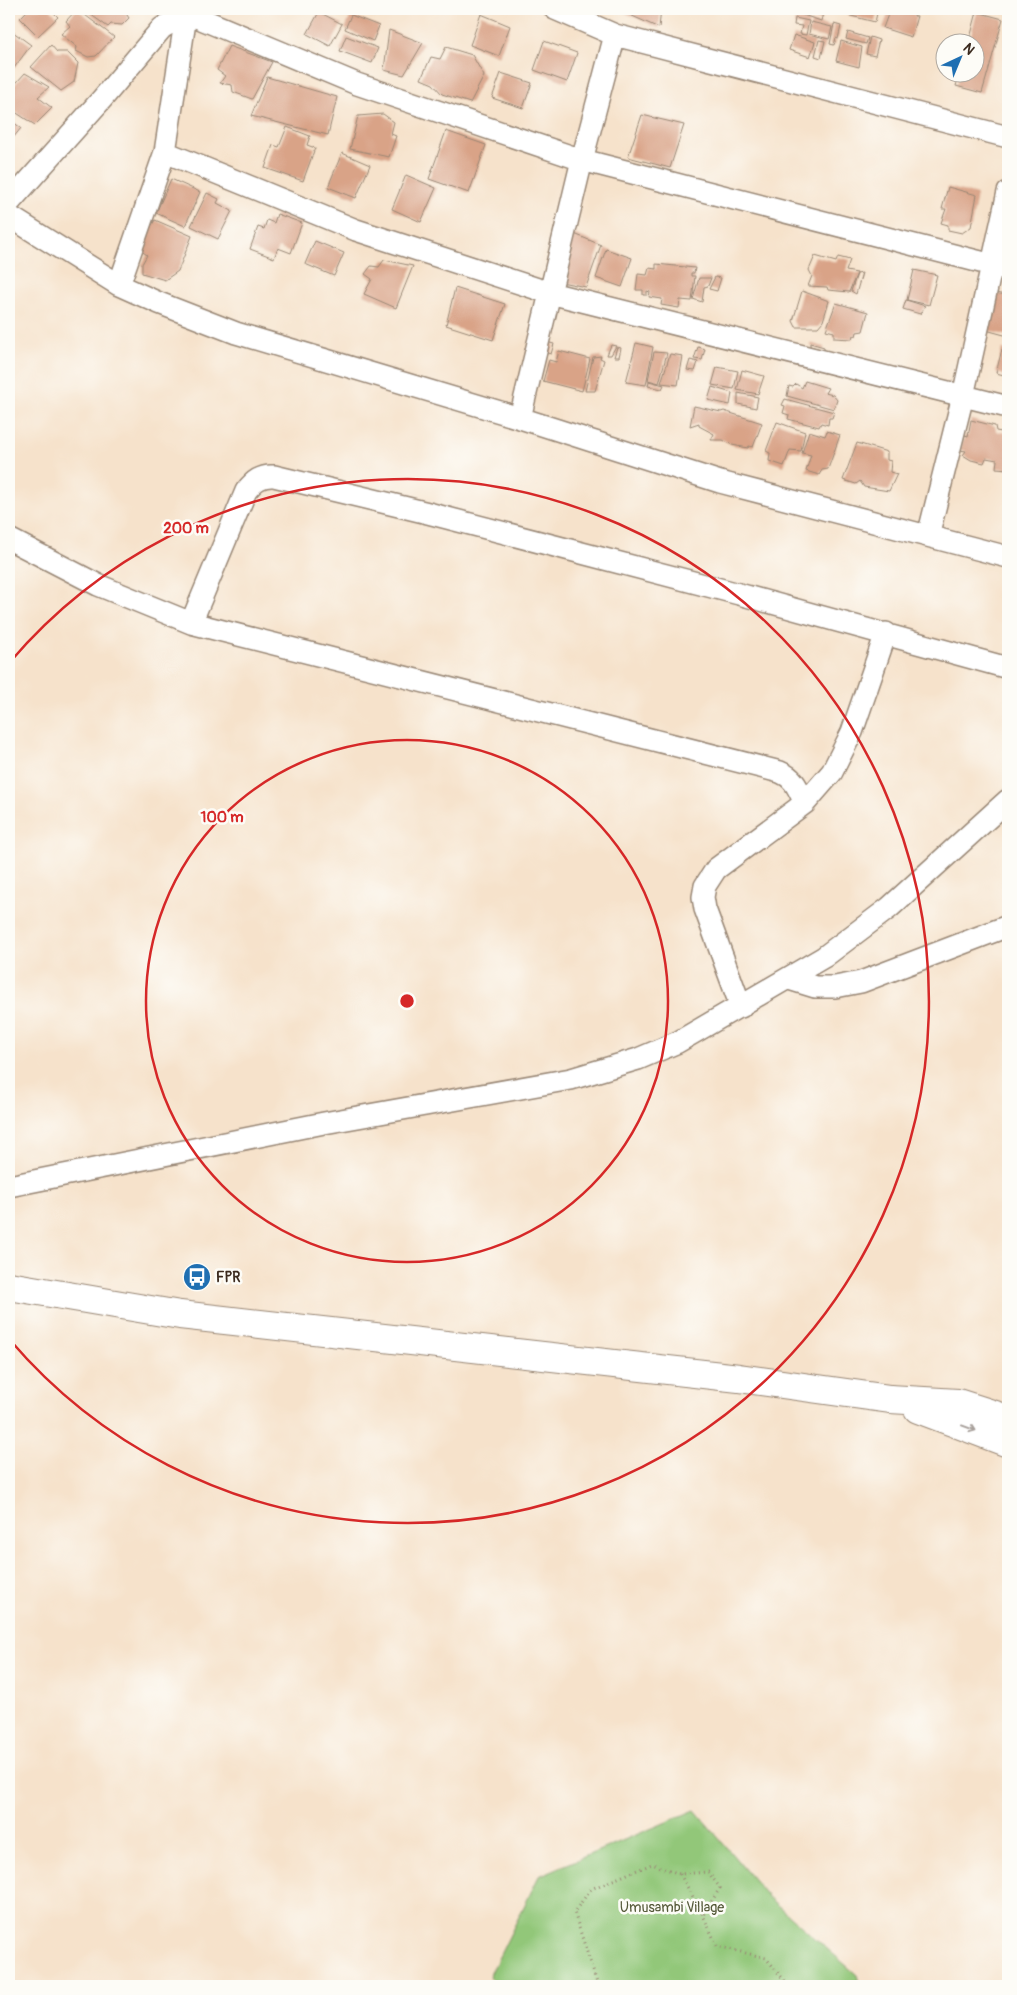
<svg xmlns="http://www.w3.org/2000/svg" width="1017" height="1995" viewBox="0 0 1017 1995" font-family="Pangolin,sans-serif">
<style>
.green{fill:#92c779;stroke:#66784c}
.building{fill:#d9a387}
.lines{fill:none;stroke-linecap:round;stroke-linejoin:round}
.minor-casing{stroke:#988674;stroke-width:24}
.highway-casing{stroke:#988674;stroke-width:30}
.path{stroke:#988674;stroke-width:3;stroke-dasharray:1 4;stroke-linecap:butt}
.minor{stroke:#fff;stroke-width:21}
.highway{stroke:#fff;stroke-width:28}
.oneway{stroke:#a79f9a}
.ring{fill:none;stroke:#d62828;stroke-width:2.5}
.labels{text-anchor:middle;stroke-width:5;stroke-linejoin:round;paint-order:stroke}
.poi-label{font-size:14px;font-weight:bold;fill:#3b2a1e;stroke:#fdfcf7;text-anchor:start}
.park-label{font-size:14px;fill:#555939;stroke:#fdfcf7}
.centre{fill:#d62828;stroke:#fdfcf7;stroke-width:2.5}
.ring-label{font-size:15px;text-anchor:middle;font-weight:bold;fill:#d62828;stroke:#fdfcf7;stroke-width:5;stroke-linejoin:round;paint-order:stroke}
</style>
<rect width="100%" height="100%" fill="#fdfcf7"/>
<filter id="ink" filterUnits="userSpaceOnUse"><feTurbulence type="fractalNoise" baseFrequency=".02" numOctaves="2"/><feDisplacementMap in="SourceGraphic" scale="10" xChannelSelector="R" yChannelSelector="G"/><feConvolveMatrix kernelMatrix="1 2 1 2 8 2 1 2 1" color-interpolation-filters="sRGB"/></filter>
<filter id="wash" filterUnits="userSpaceOnUse"><feTurbulence type="fractalNoise" baseFrequency=".0096" numOctaves="4" result="noise"/><feDisplacementMap in="SourceGraphic" scale="20" xChannelSelector="R" yChannelSelector="G"/><feGaussianBlur stdDeviation="1.12" result="paint"/><feColorMatrix in="noise" values="0 0 0 0 0 0 0 0 0 0 0 0 0 0 0 0 0 1.4 0 .05"/><feComposite in="paint" operator="in"/></filter>
<g filter="url(#wash)">
<rect width="100%" height="100%" fill="#f6e2cb"/>
<path class="green" d="M695,1810L768,1897L857,1975L860,1986H500L489,1977L539,1876Z"/>
<g id="blocks">
<path class="building" d="M29,9H50L58,17L38,36L20,18Z
M77,9L114,37L96,56L88,57L76,51L77,47L61,34L70,26L66,21Z
M83,9H123L129,18L122,25L111,24L108,27Z
M620,9H661L659,28L619,10Z
M801,9H809L823,13L821,21L800,14Z
M848,9H878L875,22L847,15Z
M890,9H916L914,16H917L911,37L883,28Z
M319,12L342,24L330,46L307,34Z
M977,12L1003,19L982,93L956,86L960,72H974V42H969Z
M481,14L510,26L499,56L470,45Z
M351,15L379,26L373,41L345,29Z
M795,18L809,21L806,35L800,34L802,26L794,25Z
M811,22L832,27L829,39L809,34Z
M834,24L841,26L838,39L836,38L834,45L830,44Z
M9,29L31,45L14,68L9,64Z
M389,30L423,43L404,75L384,70Z
M848,32L868,38L866,44L846,39Z
M794,35L815,42L810,57L789,50Z
M346,36L378,48L372,63L340,51Z
M870,37L879,40L875,56L866,54Z
M819,40L825,41L821,58L815,56Z
M544,41L577,53L567,82L534,70Z
M841,41L862,47L859,67L836,61Z
M51,45L57,52H67L78,63L74,82L61,91L31,67Z
M229,46L272,62L252,99L233,92L232,85L220,83L225,76L217,70Z
M446,47L472,55L484,76L470,103L442,94L433,84L421,79L431,57L440,59Z
M25,73L49,87L38,97L52,108L35,125L9,108V91Z
M501,73L532,83L523,108L492,98Z
M267,77L337,97L328,135L251,116Z
M383,114L394,122L391,134L396,136L389,157L350,149L358,116Z
M642,115L684,125L670,168L628,157Z
M9,119L21,128L9,143Z
M287,127L310,136L307,145L315,148L303,181L265,168L273,145L279,147Z
M446,131L486,145L469,193L429,179Z
M342,153L370,165L356,198L328,187Z
M406,175L436,188L421,222L392,209Z
M171,179L200,192L185,226L156,213Z
M948,187L977,195L971,227L962,233L948,230V225L941,223L946,209H942Z
M207,193L219,199L217,203L232,211L218,239L191,226Z
M277,214L302,223L291,253L278,248L274,258L250,249L258,227L264,229L267,220L274,223Z
M155,220L192,236L178,271L165,280L142,273V264L147,255L139,249L145,236Z
M572,233L601,245L586,287L561,282Z
M315,241L344,253L334,276L305,264Z
M606,249L632,258L622,287L596,278Z
M815,256L836,262L838,257L850,260L846,271L857,273L849,292L828,290L827,287L808,286L812,276L809,270Z
M384,260L413,266L396,308L364,294L372,279L365,274L371,266L379,267Z
M656,264L695,268L694,273H691V276H695L692,301L680,300L679,308L661,305L662,299L649,297L650,292L647,291V295H643V290H636L638,274L647,275L649,268L656,269Z
M914,270L937,275L929,305L907,300Z
M862,273L856,294L851,291L857,274Z
M715,277L721,278L717,291L709,289Z
M699,278H711L708,286L704,287L702,302L693,299Z
M455,288L505,304L493,340L446,325Z
M802,291L829,301L823,321L818,327H796L793,321Z
M993,293L1008,295V336L982,329Z
M906,300L925,306L920,314L903,309Z
M836,303L868,312L863,331L857,332L856,336L853,335L852,339L834,338V332L826,330Z
M546,342L554,344L551,354L544,352Z
M636,343L653,347L646,385L626,382Z
M810,343L824,347V350L810,346Z
M611,345L616,346L611,355H607Z
M617,347L621,348L619,357H614Z
M698,347L705,349L702,360L694,359Z
M1002,349L1008,350V376L996,373Z
M559,351L590,359L582,391L543,381L549,360L556,362Z
M654,352L667,353L659,383L648,380Z
M670,354L683,356L678,385L661,383Z
M601,356L600,358L604,360L595,391H585L593,357Z
M690,360L698,362L695,371L687,370Z
M717,367L738,371L734,389L712,385Z
M742,370L764,376L758,394L737,390Z
M649,381L664,385L662,389L648,386Z
M805,381L828,388L825,393L833,395L837,400L834,409L787,396L789,386L793,387L796,384L802,388Z
M712,387L732,393L730,405L708,400Z
M738,393L758,397L756,408L738,404Z
M785,399L834,412L832,418H829L828,425L821,423L819,427L788,419L789,415L783,413L785,406L782,405Z
M694,406L721,412L724,411L762,423L753,447L749,446L748,448L732,445L723,440H711L714,434L699,426V423L690,426Z
M971,420L995,426L996,431L1007,433L1008,429V469L996,468L997,460L986,458L984,463L971,460L963,455L966,451L960,450L965,435L968,436Z
M777,422L805,432L801,451L790,450L784,466L769,461L770,453L766,451Z
M809,431L825,436L827,431L840,435L828,469L822,470L819,475L806,471L811,455L802,453Z
M857,443L887,452V460L891,461L890,472L897,474L889,491L864,487L860,481L856,484L843,480Z"/>
</g>
</g>
<g filter="url(#ink)">
<use href="#blocks" fill-opacity="0" stroke="#988674" stroke-width="1"/>
<g class="lines">
<defs>
<path id="minor" d="M615,35L1008,137
M165,152L356,230L550,293L1008,407
M9,203L102,99L162,28L187,13L357,84L582,160L1008,269
M9,216L119,285L159,303L236,333L520,418L720,482L1008,557
M119,285L165,152L187,9
M520,418L582,160L615,35L555,9
M928,536L963,396L1008,192
M9,539L98,585L191,623L780,772C795,778 798,789 805,803
M191,623L246,491C254,481 261,475 274,476L428,513L739,594L1008,668
M789,979L815,987H835L861,982L1008,926
M741,1007L705,909L703,897L705,886L716,869L805,803L832,772L852,732L886,633
M9,1186L324,1123L571,1079L638,1059L678,1042L824,957L889,908L1008,800"/>
<path id="highway" d="M9,1286L180,1315L739,1378L890,1399L958,1403L1008,1419
M918,1409L1008,1443"/>
</defs>
<use href="#minor" class="minor-casing"/>
<use href="#highway" class="highway-casing"/>
<path class="path" d="M680,1874L703,1915
M598,1986L574,1912L591,1889L652,1864L680,1874L708,1872L720,1888L703,1915L717,1946L766,1958L789,1986"/>
<use href="#minor" class="minor"/>
<use href="#highway" class="highway"/>
</g>
<defs><path id="oneway-shaft" d="M-6 0H5M1.5-3L5.5 0L1.5 3" fill="none" stroke-width="1.6" stroke-linecap="round" stroke-linejoin="round" transform="scale(1.25)"/></defs>
<use class="oneway" href="#oneway-shaft" transform="translate(969 1428) rotate(20)"/>
</g>
<g class="ring">
<circle cx="407" cy="1001" r="261"/>
<path d="M10 662A522 522 0 1 1 10 1340"/>
</g>
<defs>
<symbol id="bus-disc" viewBox="-11 -11 22 22"><circle r="9.5" fill="#1f6fb2" stroke="#fdfcf7"/><path d="M-5-6H5V4H4V6H2V4H-2V6H-4V4H-5ZM-3.5-4V0h7V-4ZM-3.5 1.2v1.5H-2V1.2ZM2 1.2v1.5H3.5V1.2Z" fill="#fff"/></symbol>
</defs>
<g fill-rule="evenodd">
<use href="#bus-disc" x="181" y="1261" width="32" height="32"/>
</g>
<g class="labels">
<g class="poi-label">
<text x="216" y="1282">FPR</text>
</g>
<g class="park-label">
<text x="672" y="1912">Umusambi Village</text>
</g>
</g>
<circle cx="407" cy="1001" r="8" class="centre"/>
<g class="ring-label">
<text x="186" y="533">200 m</text>
<text x="222" y="822">100 m</text>
</g>
<rect width="1017" height="1995" fill="none" stroke="#fdfcf7" stroke-width="30"/>
<g transform="translate(960 58) rotate(44)"><circle r="24" fill="#fdfcf7" stroke="#afa8a0"/>
<path d="M0-4L9 19L0 12L-9 19Z" fill="#1f6fb2"/>
<text y="-8" font-size="14" font-weight="bold" text-anchor="middle" fill="#3b2a1e">N</text>
</g>
</svg>
